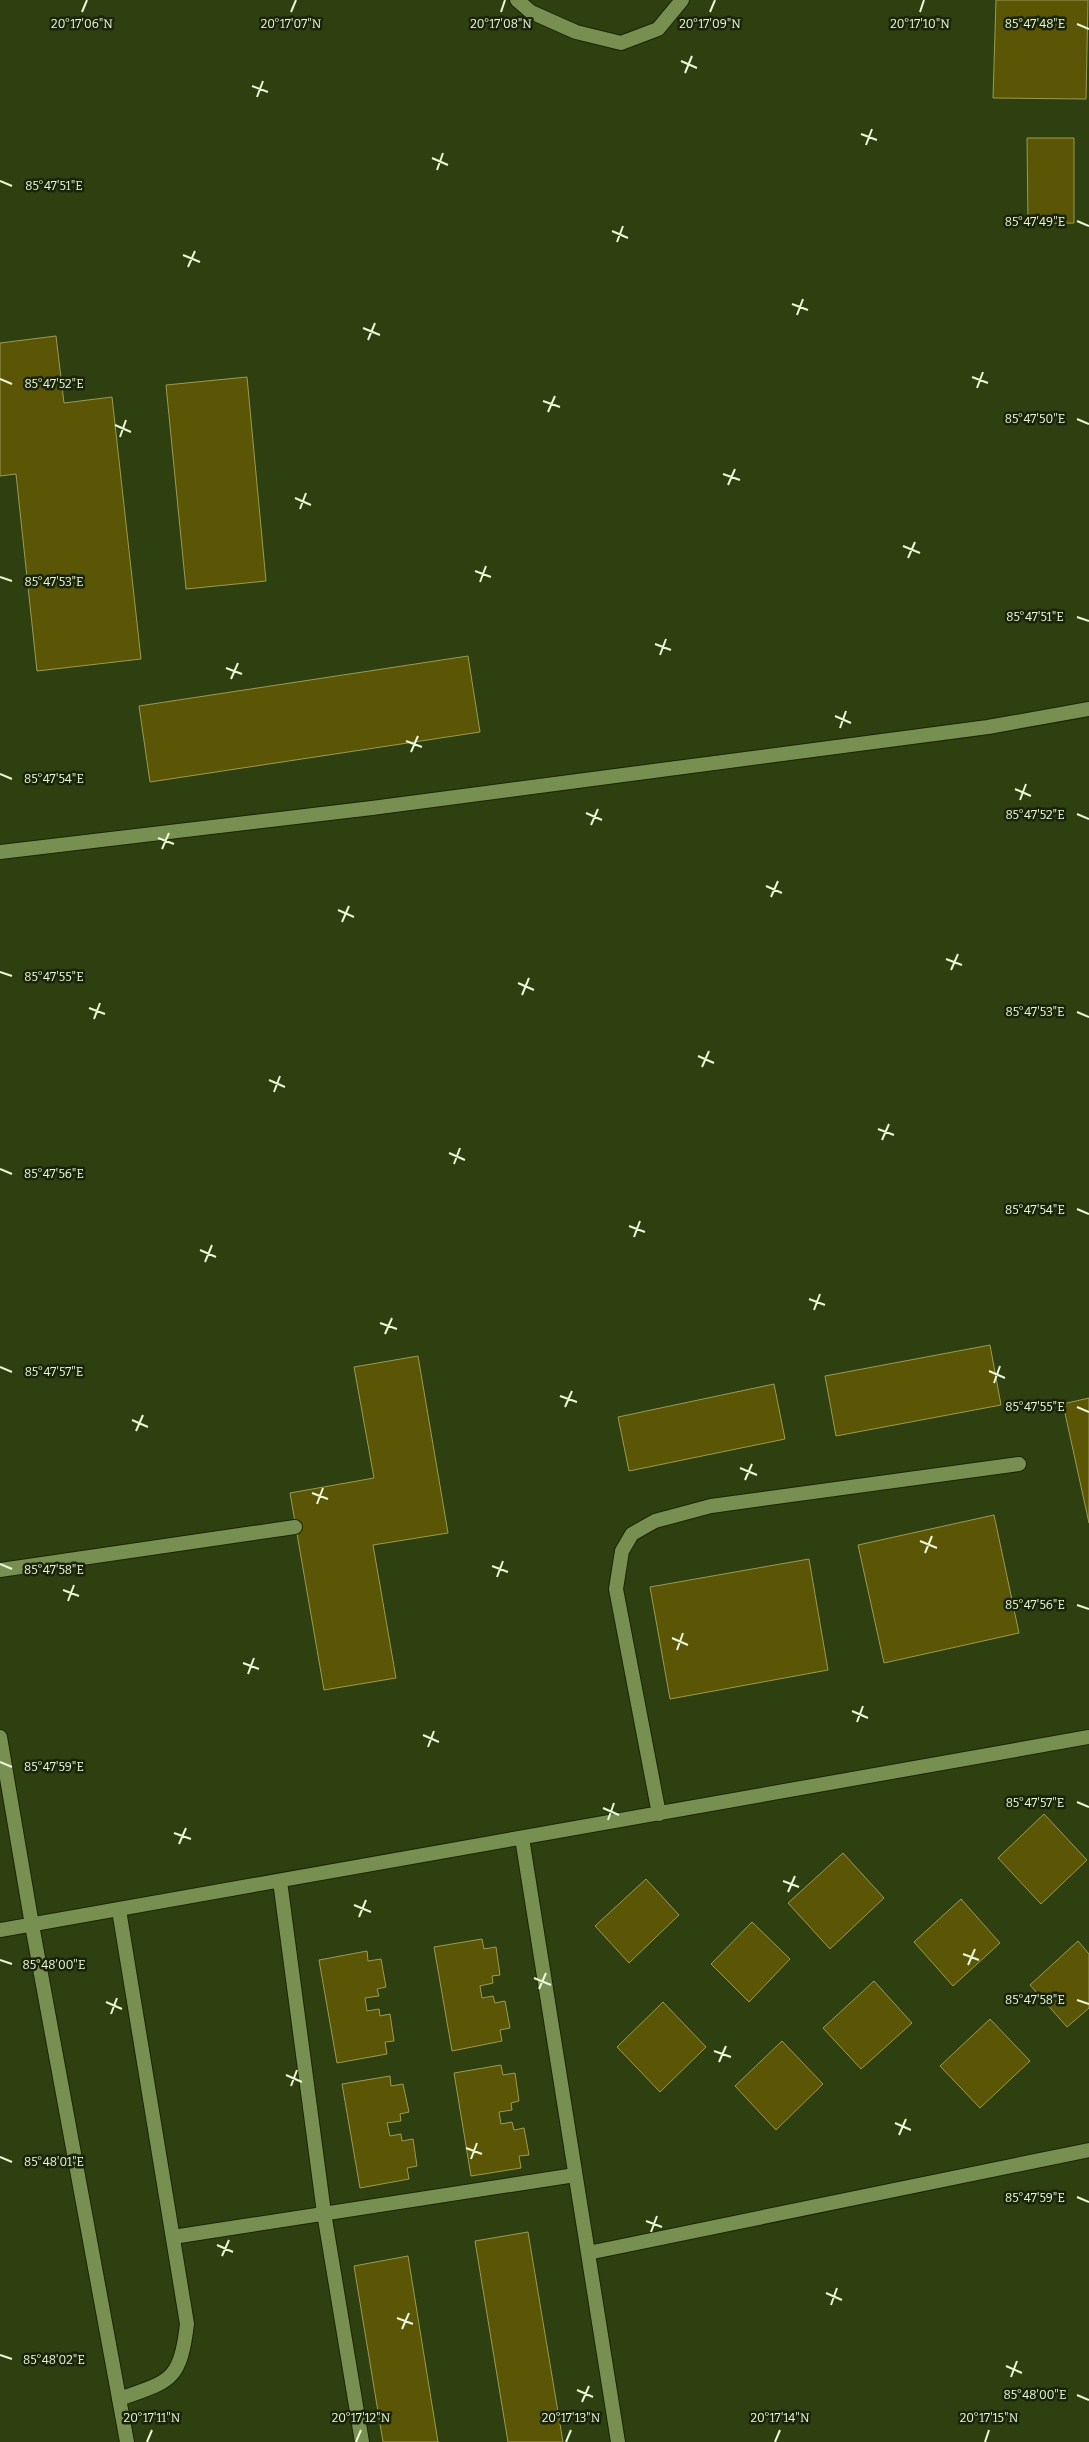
<svg xmlns="http://www.w3.org/2000/svg" width="1089" height="2442" viewBox="0 0 1089 2442" font-family="Bitter,serif">
<style>
.building{fill:#5a5606;stroke:#9c9953}
.lines{fill:none;stroke-linecap:round;stroke-linejoin:round}
.service-casing{stroke:#192504;stroke-width:16}
.service{stroke:#779051;stroke-width:14}
.ticks{fill:none;stroke:#eaf8d7;stroke-width:2}
.ticks-label{font-size:12px;text-anchor:middle;fill:#eaf8d7;stroke:#1a240a;stroke-width:5;stroke-linejoin:round;paint-order:stroke}
</style>
<rect width="100%" height="100%" fill="#2f4010"/>
<path class="building" d="M996,0H1088L1086,99L993,98Z
M1027,138H1074V223L1028,224Z
M56,336L64,403L112,397L141,659L37,671L16,474L0,476V343Z
M247,377L266,581L186,589L166,385Z
M468,656L480,732L150,782L139,706Z
M990,1345L1001,1405L836,1436L825,1376Z
M418,1356L448,1533L373,1545L396,1678L324,1690L290,1493L374,1478L354,1367Z
M774,1384L785,1439L629,1471L618,1417Z
M1089,1398V1523L1063,1404Z
M994,1515L1019,1633L884,1663L858,1545Z
M809,1559L828,1670L670,1699L650,1587Z
M1044,1814L1087,1860L1041,1904L998,1858Z
M843,1853L884,1898L830,1949L788,1903Z
M646,1879L679,1915L629,1963L595,1926Z
M961,1899L1000,1943L953,1986L914,1942Z
M752,1922L790,1959L749,2002L711,1964Z
M482,1939L484,1949L496,1947L500,1975L492,1976L493,1983L480,1986L482,1998L493,1996L495,2003L505,2001L510,2028L500,2030L502,2041L452,2051L434,1947Z
M1078,1941L1089,1954V2008L1067,2027L1030,1985Z
M367,1951L368,1961L381,1959L386,1987L377,1989L379,1996L365,1998L367,2011L379,2009L380,2016L390,2014L394,2041L385,2042L387,2054L337,2063L319,1960Z
M874,1981L912,2023L861,2069L823,2028Z
M663,2002L706,2047L660,2092L617,2047Z
M990,2019L1030,2061L980,2108L940,2066Z
M782,2041L823,2084L776,2130L735,2086Z
M501,2065L503,2075L515,2073L519,2101L511,2103L512,2110L499,2112L501,2124L512,2122L514,2130L524,2128L529,2155L519,2156L521,2168L471,2176L454,2073Z
M390,2076L391,2086L403,2084L409,2112L400,2114L401,2121L387,2123L390,2136L401,2134L402,2141L413,2139L417,2166L407,2168L409,2179L360,2188L342,2084Z
M528,2232L563,2442H508L475,2241Z
M408,2256L438,2442H383L354,2266Z"/>
<g class="lines">
<defs>
<path id="service" d="M517,0L531,12L576,32L621,43L658,29L682,0
M0,852L372,808L988,727L1089,709
M0,1570L295,1527
M0,1737L32,1925L127,2442
M659,1814L616,1589L622,1551L632,1534L655,1521L711,1506L1019,1464
M522,1838L618,2442
M280,1881L324,2213L362,2442
M0,1930L1089,1737
M173,2237L575,2175
M588,2253L1089,2150
M119,2399C170,2381 180,2382 187,2324L119,1910"/>
</defs>
<use href="#service" class="service-casing"/>
<use href="#service" class="service"/>
</g>
<path class="ticks" d="M82,12L87,0M291,12L296,0M501,12L505,0M710,12L715,0M920,12L924,0M1077,24L1089,29M681,61L697,68M685,73L692,56M252,86L268,92M257,97L263,81M861,134L877,140M866,145L872,129M432,158L448,165M437,170L443,153M0,181L12,186M1077,221L1089,226M612,231L628,238M617,242L623,226M183,255L200,262M188,267L195,251M792,304L808,310M797,315L803,299M363,328L380,335M368,340L375,323M972,377L988,383M0,379L12,384M977,388L983,372M543,401L560,407M548,412L555,396M1077,419L1089,424M115,425L131,432M120,437L126,420M723,474L740,480M728,485L735,469M295,498L311,505M300,509L306,493M903,546L920,553M908,558L915,542M475,571L491,577M0,577L12,581M480,582L486,566M1077,617L1089,621M655,644L671,650M660,655L666,639M226,668L242,674M231,679L238,663M835,716L851,723M840,728L846,711M406,741L422,747M411,752L418,736M0,774L12,779M1015,789L1031,796M1020,800L1026,784M586,813L602,820M1077,814L1089,819M591,825L598,809M158,838L174,844M162,849L169,833M766,886L782,893M771,897L778,881M338,910L354,917M342,922L349,906M946,959L962,965M951,970L958,954M0,972L12,976M518,983L534,990M522,995L529,978M89,1008L105,1014M1077,1012L1089,1017M94,1019L100,1003M698,1056L714,1063M702,1067L709,1051M269,1080L285,1087M274,1092L280,1076M878,1129L894,1135M882,1140L889,1124M449,1153L465,1160M454,1164L460,1148M0,1169L12,1174M1077,1209L1089,1214M629,1226L645,1232M634,1237L640,1221M200,1250L216,1257M205,1262L212,1245M809,1299L825,1305M814,1310L820,1294M380,1323L397,1329M385,1334L392,1318M0,1367L12,1372M989,1371L1005,1378M994,1383L1000,1366M560,1396L577,1402M565,1407L572,1391M1077,1407L1089,1412M132,1420L148,1427M136,1431L143,1415M740,1468L757,1475M745,1480L752,1464M312,1493L328,1499M317,1504L323,1488M920,1541L937,1548M925,1553L932,1536M0,1564L12,1569M492,1566L508,1572M497,1577L503,1561M63,1590L79,1596M68,1601L74,1585M1077,1605L1089,1609M672,1638L688,1645M677,1650L683,1633M243,1663L259,1669M248,1674L254,1658M852,1711L868,1718M857,1722L863,1706M423,1735L439,1742M428,1747L434,1731M0,1762L12,1767M1077,1802L1089,1807M603,1808L619,1815M608,1820L614,1803M174,1833L191,1839M179,1844L186,1828M783,1881L799,1887M788,1892L795,1876M354,1905L371,1912M359,1917L366,1900M963,1954L979,1960M0,1960L12,1964M968,1965L975,1949M534,1978L551,1985M539,1989L546,1973M1077,2000L1089,2004M106,2002L122,2009M111,2014L117,1998M714,2051L731,2057M719,2062L726,2046M286,2075L302,2082M291,2086L297,2070M895,2123L911,2130M899,2135L906,2119M466,2148L482,2154M0,2157L12,2162M471,2159L477,2143M1077,2197L1089,2202M646,2221L662,2227M651,2232L657,2216M217,2245L233,2252M222,2256L229,2240M826,2293L842,2300M831,2305L837,2288M397,2318L413,2324M402,2329L409,2313M0,2355L12,2359M1006,2366L1022,2373M1011,2377L1017,2361M577,2390L593,2397M1077,2395L1089,2400M582,2402L589,2386M147,2442L152,2430M356,2442L361,2430M566,2442L571,2430M775,2442L780,2430M985,2442L989,2430"/>
<g class="ticks-label">
<text x="1035" y="28">85°47'48"E</text>
<text x="82" y="28">20°17'06"N</text>
<text x="501" y="28">20°17'08"N</text>
<text x="710" y="28">20°17'09"N</text>
<text x="920" y="28">20°17'10"N</text>
<text x="291" y="28">20°17'07"N</text>
<text x="54" y="190">85°47'51"E</text>
<text x="1035" y="226">85°47'49"E</text>
<text x="54" y="388">85°47'52"E</text>
<text x="1035" y="423">85°47'50"E</text>
<text x="54" y="586">85°47'53"E</text>
<text x="1035" y="621">85°47'51"E</text>
<text x="54" y="783">85°47'54"E</text>
<text x="1035" y="819">85°47'52"E</text>
<text x="54" y="981">85°47'55"E</text>
<text x="1035" y="1016">85°47'53"E</text>
<text x="54" y="1178">85°47'56"E</text>
<text x="1035" y="1214">85°47'54"E</text>
<text x="54" y="1376">85°47'57"E</text>
<text x="1035" y="1411">85°47'55"E</text>
<text x="54" y="1574">85°47'58"E</text>
<text x="1035" y="1609">85°47'56"E</text>
<text x="54" y="1771">85°47'59"E</text>
<text x="1035" y="1807">85°47'57"E</text>
<text x="54" y="1969">85°48'00"E</text>
<text x="1035" y="2004">85°47'58"E</text>
<text x="54" y="2166">85°48'01"E</text>
<text x="1035" y="2202">85°47'59"E</text>
<text x="54" y="2364">85°48'02"E</text>
<text x="1035" y="2399">85°48'00"E</text>
<text x="152" y="2422">20°17'11"N</text>
<text x="361" y="2422">20°17'12"N</text>
<text x="571" y="2422">20°17'13"N</text>
<text x="780" y="2422">20°17'14"N</text>
<text x="989" y="2422">20°17'15"N</text>
</g>
</svg>
